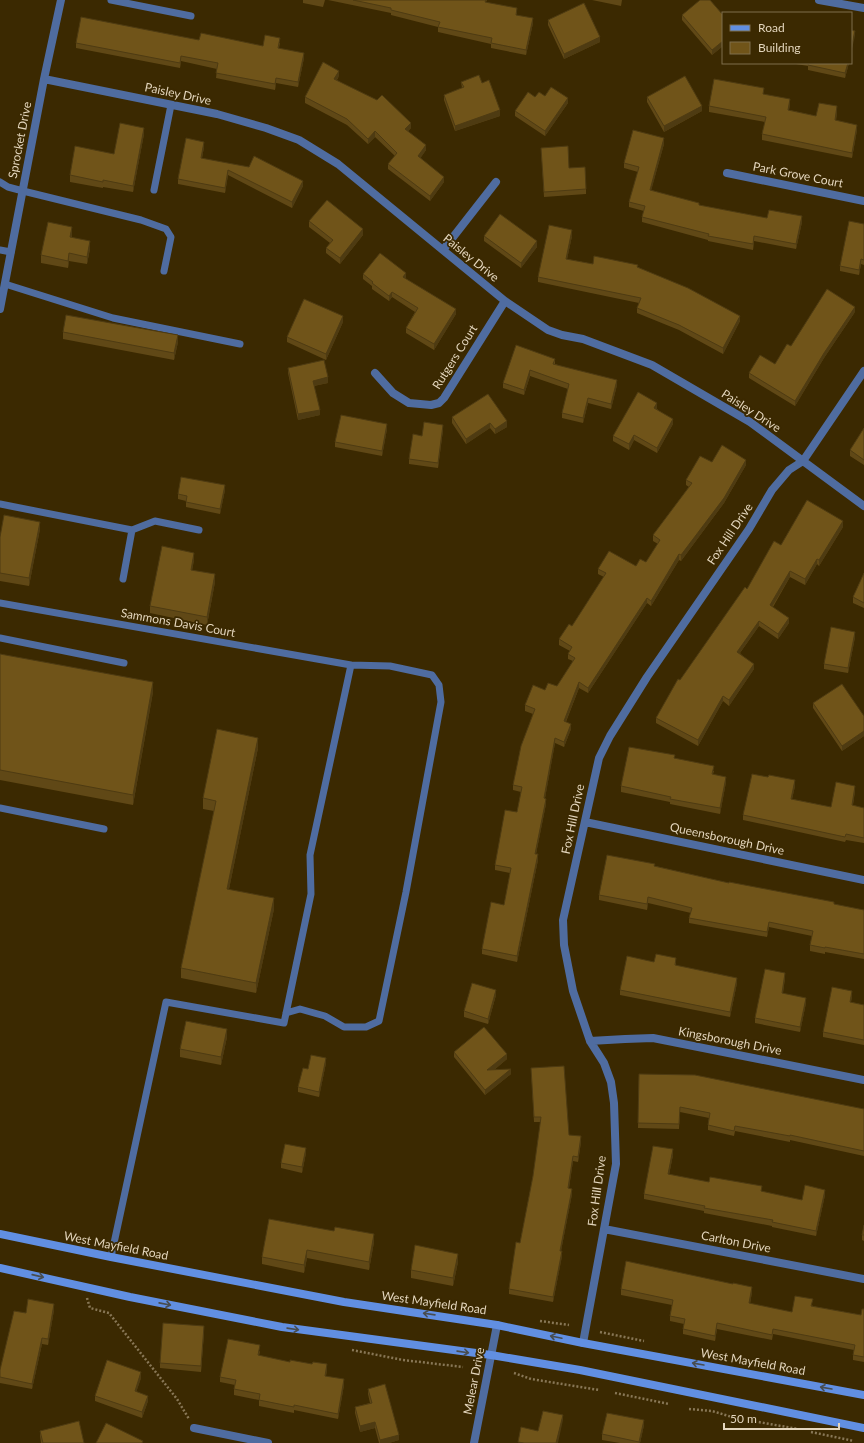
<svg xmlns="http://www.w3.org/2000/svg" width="864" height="1443" viewBox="0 0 864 1443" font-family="Lato,sans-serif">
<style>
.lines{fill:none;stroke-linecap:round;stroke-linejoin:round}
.path{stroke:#887756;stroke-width:2.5;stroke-dasharray:2 2;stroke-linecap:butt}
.service{stroke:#4f6ca0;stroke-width:7}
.minor{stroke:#4f6ca0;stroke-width:8}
.tertiary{stroke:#4f6ca0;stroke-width:8}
.secondary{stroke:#618fe2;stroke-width:8}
.wall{fill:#604816}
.shaded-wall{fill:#4e3b12}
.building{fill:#705419;stroke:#4e3b12}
.oneway{stroke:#484d50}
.labels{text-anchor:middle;stroke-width:3.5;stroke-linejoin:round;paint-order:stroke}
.street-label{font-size:12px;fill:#e4d6bd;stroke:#3b2901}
</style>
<rect width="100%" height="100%" fill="#3b2901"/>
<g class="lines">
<path class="path" d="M87,1298L90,1308L109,1313L177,1399L189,1419
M540,1321L569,1325
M600,1332L644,1341
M352,1350L403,1360L463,1367
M514,1373L531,1379L599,1390
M615,1393L669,1404
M689,1409L712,1411L732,1417
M747,1420L798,1429
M811,1432L854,1441"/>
<path class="service" d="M111,0L191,16
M0,182L8,187L23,191L141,220L166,229L171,237L164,271
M154,190L171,105
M0,250L11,252
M5,284L113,318L240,344
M0,504L132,530L155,521L199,530
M123,579L132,530
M0,603L351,665L390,666L432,675L439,685L441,702L406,892L379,1021L366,1027H344L325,1016L300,1009L286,1013
M0,638L124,663
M0,808L104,829
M111,1257L166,1002L284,1023L311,894L310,855L351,665"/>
<path class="minor" d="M819,0L864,8
M44,79L217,114L266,128L299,140L338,164L505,301L548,330L562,335L583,339L652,365L750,422L864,506
M727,173L864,201
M443,250L496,182
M0,309L44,79L61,0
M375,373L393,393L409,403L431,405L439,403L444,398L505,301
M585,822L864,880
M590,1041L625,1039L653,1038L864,1080
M604,1229L864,1279
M583,1343L616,1164L614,1103L611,1082L604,1063L590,1041L573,991L564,945L563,920L599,758L610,736L647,677L749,529L772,490L789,470L803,461L864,371
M194,1428L268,1443"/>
<path class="tertiary" d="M474,1443L497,1325"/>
<path class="secondary" d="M0,1234L111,1257L344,1302L497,1325L583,1343L864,1395
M0,1268L130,1297L282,1327L491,1355L580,1370L864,1428"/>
</g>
<path class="wall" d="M303,0H325L323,7L303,3Z
M328,0H487L486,2L517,13L516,15L533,23L526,55L491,48V44L438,32V27L391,15V13Z
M592,0H622L621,6Z
M682,15H723V46L712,55L682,20Z
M548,20L600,42L564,59L548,25Z
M199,40L263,46L280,43L279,48L304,58L298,87L276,83L275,90L216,78L217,69L181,61L180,68L76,48V43Z
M790,63H849L845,78L808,70V66Z
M339,76L337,80L411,128L408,131L426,150L420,158L444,182L430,201L388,169V164L395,156L375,137L368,144L347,125L305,103V97Z
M461,82L482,83L500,116L455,131L444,100V95L462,88Z
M764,94L790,104L789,110L816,116L837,112L836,121L857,130L852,158L762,140V134L765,122L709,112V106Z
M545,96L568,103L545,136L515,116V111L535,97Z
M647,97L702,111L664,132L647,102Z
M144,134L133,192L103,187V188L70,182V175L114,154Z
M664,144L651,190L699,205L767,218L802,222L796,249L754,241L753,250L708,241V240L642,222V217L644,211L629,207V202L638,172L624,168V163Z
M204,147L202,158L303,186L292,208L228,175L225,193L178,184V179Z
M541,148L569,168L586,189V194L544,197Z
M309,221L363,235L340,264L326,253V248L330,243L309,227Z
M864,224V265L861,264L859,275L840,271V266Z
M72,235V237L90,249L87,264L69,261L68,268L41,263V255Z
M484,236L537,247L521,268L484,241Z
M572,236L567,259L593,264L638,267L740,321L723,354L679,330L637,313V308L639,303L538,282V277Z
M363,274L406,279L456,314L434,350L406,333V328L415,312L392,297L389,301L372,289V286L363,279Z
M855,312L824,358L795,406L749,378V373L775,364L791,346Z
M343,322L326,360L287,342V337Z
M63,332L178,342L174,360L63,339Z
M555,359V364L617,385L611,409L588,403L583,423L562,418V413L568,389L530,376L524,395L503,388V383Z
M288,368L328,383L314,386L320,415L298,420L288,373Z
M488,394L507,427L495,434L490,428L466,444L452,423V417Z
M657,408V409L673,424L657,453L634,440L629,450L613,441V436Z
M864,428V465L850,456V450Z
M387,429L382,456L335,447V442Z
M443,430L438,468L409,464V459L422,436Z
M712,462L746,465L724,503L681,561L679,560L651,606L647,603L588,693L579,688L566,722L571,729L564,747L555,743L545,798L546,804L536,854L538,860L517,962L482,954V949L504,905L510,873L495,870V865L517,812L521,792L513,790V785L533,714L525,711V705L545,690L557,686L573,661L568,659V654L570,651L559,645V639L572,626L604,577L598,574V569L636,566L646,562L658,544L653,541V535L689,487L686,485V480Z
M225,490L220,514L186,507V501L178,499V494Z
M843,527L819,566L817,564L805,585L790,577L773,607L789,623L778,639L759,626L740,653L754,669L729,706L723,701L698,746L656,723V718L680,680L747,589L781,545Z
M40,529L29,586L0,581V537Z
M194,560L192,570L215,582L207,625L150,613V606Z
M864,573V608L853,603V597Z
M855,637L848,673L824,669V664Z
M0,654L153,692L133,805L0,780Z
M813,703L864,716V736L842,751L813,708Z
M258,748L229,889L274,909L256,993L181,978V968L214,811L203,809V798Z
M675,759L714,771L713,774L726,782L720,814L670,804V802L621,792V786Z
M768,777L795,786L792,799L831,807L855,791L853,805L864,808V843L846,840L845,842L743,820V815Z
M655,866L729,883L864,910V959L825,952V954L810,951V945L812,936L769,927L767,937L689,923V918L691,913L648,903L647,910L599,900V895Z
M654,962L676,963V966L737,983L730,1017L620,995V990Z
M785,978L783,993L806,1003L800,1032L755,1023V1018Z
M496,995L488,1024L464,1017V1011Z
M852,996L851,1002L864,1005V1045L823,1037V1032Z
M227,1037L221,1065L180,1057V1049Z
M454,1052L507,1059L494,1070L511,1074L485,1095L454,1057Z
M326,1063L319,1097L298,1092V1087L308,1069Z
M531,1068L569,1135L581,1142L578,1162L573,1161L569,1188L572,1194L561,1251L562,1256L553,1302L509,1294V1289L520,1243L533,1176L541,1122H534Z
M639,1074L864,1109V1156L790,1140V1142L735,1131L734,1136L708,1130V1125L709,1118L680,1112L679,1129L638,1128Z
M306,1153L302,1173L281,1168V1163Z
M673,1155L669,1175L762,1192L802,1200L825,1195L816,1236L772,1227V1226L704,1213V1211L644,1199V1194Z
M269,1219L374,1242L369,1270L307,1258L304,1273L262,1264V1257Z
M864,1225V1241L862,1240V1235Z
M458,1262L453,1286L411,1278V1270Z
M621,1289L752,1292L750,1304L792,1312L813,1305L812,1306L861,1315L864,1309V1362L853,1360V1355L854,1350L773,1334L772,1340L717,1329L715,1341L683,1334V1329L684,1324L670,1321V1316L672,1305L621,1295Z
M54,1310L48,1345L42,1344L32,1389L0,1383V1370Z
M204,1332L201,1372L160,1368V1363Z
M260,1351L259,1356L327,1370L326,1376L344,1385L338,1419L294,1410V1413L259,1406V1400L234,1395V1389L235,1385L220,1382V1377Z
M141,1378L136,1392L148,1401L142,1418L95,1401V1396Z
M368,1389L399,1440L389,1443H379L375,1428L360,1432L355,1413V1407L370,1403L368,1394Z
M644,1425L640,1443H620L602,1440V1434Z
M40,1431L84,1443H41L40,1436Z"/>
<path class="shaded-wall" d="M533,18V23L526,55V50Z
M855,31V36L851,53V48Z
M600,37V42L564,59V54Z
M723,41V46L712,55V50Z
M304,53V58L298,87V82Z
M181,56V61L180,68V63Z
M848,63H849L845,78V73Z
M339,71V76L334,84V79Z
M276,78V83L275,90V84Z
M568,98V103L545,136V131Z
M790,99V104L788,115V110Z
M702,106V111L664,132V126Z
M837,106V112L835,126V120Z
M500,110V116L455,131V126Z
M411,123V128L405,134V129Z
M857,125V130L852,158V153Z
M144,128V134L133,192V186Z
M375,131V137L368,144V139Z
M664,138V144L650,195V190Z
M204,142V147L201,163V158Z
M426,145V150L418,162V156Z
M228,170V175L225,193V188Z
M444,177V182L430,201V196Z
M303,181V186L292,208V202Z
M802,216V222L796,249V244Z
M72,227V235L70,245V237Z
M363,229V235L340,264V258Z
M572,230V236L566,264V259Z
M754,236V241L753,250V244Z
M90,241V249L87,264V257Z
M537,241V247L521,268V263Z
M69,253V261L68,268V261Z
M861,259V264L859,275V270Z
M406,273V279L403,277Z
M392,292V297L389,301V296Z
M855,307V312L824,358L795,406V401L824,353Z
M456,309V314L434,350V344Z
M343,316V322L326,360V354Z
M740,316V321L723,354V348Z
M178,335V342L174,360V353Z
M530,370V376L524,395V390Z
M328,377V383L313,386V381Z
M617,380V385L611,409V404Z
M588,398V403L583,423V418Z
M657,403V408L654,413V408Z
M320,410V415L298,420V414Z
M673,419V424L657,453V448Z
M507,421V427L495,434V429Z
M490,423V428L466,444V439Z
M387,424V429L382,456V451Z
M443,425V430L438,468V463Z
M634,435V440L629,450V444Z
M746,460V465L724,503L681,561V555Z
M225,485V490L220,514V509Z
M843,521V527L819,566V560Z
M40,522V529L29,586V578Z
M194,553V560L191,577V570Z
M679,554V560L651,606V601Z
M817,559V564L805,585V579Z
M790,571V577L770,610V605Z
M215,574V582L207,625V617Z
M647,598V603L588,693V688Z
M789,618V623L778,639V634Z
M759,621V626L737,657V652Z
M855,632V637L848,673V668Z
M754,664V669L729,706V700Z
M153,682V692L133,805V795Z
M579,682V688L564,726V721Z
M723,696V701L698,746V740Z
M571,724V729L564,747V742Z
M864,731V736L842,751V746Z
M258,738V748L227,899V889Z
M555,738V743L544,804V798Z
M726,777V782L720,814V808Z
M795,780V786L791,804V799Z
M855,786V791L852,810V805Z
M546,799V804L535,859V854Z
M538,854V860L517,962V956Z
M648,897V903L647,910V904Z
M274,898V909L256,993V983Z
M769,922V927L767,937V932Z
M785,973V978L782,998V993Z
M737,978V983L730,1017V1012Z
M496,990V995L488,1024V1019Z
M852,991V996L850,1007V1002Z
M806,998V1003L800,1032V1027Z
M227,1029V1037L221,1065V1057Z
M507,1054V1059L487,1076V1070Z
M326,1058V1063L319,1097V1092Z
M511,1069V1074L485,1095V1090Z
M581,1136V1142L578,1162V1157Z
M306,1148V1153L302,1173V1167Z
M673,1149V1155L668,1180V1174Z
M573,1156V1161L568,1194V1188Z
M572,1189V1194L560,1256V1251Z
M825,1190V1195L816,1236V1231Z
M374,1234V1242L369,1270V1262Z
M307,1250V1258L304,1273V1265Z
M562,1251V1256L553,1302V1297Z
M458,1254V1262L453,1286V1278Z
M752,1287V1292L749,1309V1303Z
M54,1304V1310L48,1345V1339Z
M717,1323V1329L715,1341V1336Z
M204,1326V1332L201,1372V1366Z
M42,1338V1344L32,1389V1384Z
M327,1364V1370L325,1381V1376Z
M141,1372V1378L135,1396V1391Z
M344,1379V1385L338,1419V1414Z
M148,1396V1401L142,1418V1412Z
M563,1415V1420L558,1443H556Z
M644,1420V1425L640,1443H639Z
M375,1422V1428L360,1432V1426Z
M399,1435V1440L389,1443H380V1440Z"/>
<path class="building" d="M353,0H486L485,2L517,8L516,15L533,18L526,50L491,43L492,38L438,27L440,22L391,10V8Z
M700,0H710L723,15V41L712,50L682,15Z
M584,3L600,37L564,54L548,20Z
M81,17L199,40L201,33L263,46L265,35L280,38L278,48L304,53L298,82L276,78L275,84L216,73L218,63L181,56L180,63L76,43Z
M851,30L855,31L851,48Z
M323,62L339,71L334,79L377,100L382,95L411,123L405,129L426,145L418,156L444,177L430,196L388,164L397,153L375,131L368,139L347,119L305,97Z
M809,63H848L845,73L808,65Z
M479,75L482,83L489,80L500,110L455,126L444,95L464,87L461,82Z
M685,76L702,106L664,126L647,97Z
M714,79L764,88L763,94L790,99L788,110L816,116L819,103L837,106L835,120L857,125L852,153L762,134L766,117L709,106Z
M551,87L568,98L545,131L515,111L528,92L535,97L539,92L545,96Z
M120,123L144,128L133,186L103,180V182L70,175L75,146L114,154Z
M633,130L664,138L650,190L699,203V205L767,218L769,210L802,216L796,244L754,236L753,244L708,236L709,234L642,217L645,206L629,202L639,167L624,163Z
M186,138L204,142L201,158L249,167L254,156L303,181L292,202L228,170L225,188L178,179Z
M568,146L569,168L585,167L586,189L544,192L541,148Z
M327,200L363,229L340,258L326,248L333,240L309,221Z
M500,214L537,241L521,263L484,236Z
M849,221L864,224V260L861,259L859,270L840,266Z
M48,222L72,227L70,237L90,241L87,257L69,253L68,261L41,255Z
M549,225L572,230L566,259L593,264L594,256L638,265L637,267L688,288L740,316L723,348L679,325L637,308L641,298L538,277Z
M380,253L406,273L403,277L456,309L434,344L406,328L418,308L392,292L389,296L372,283L373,282L363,274Z
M827,289L855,307L824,353L795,401L749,373L760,355L775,364L787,344L791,346Z
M304,299L343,316L326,354L287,337Z
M66,315L178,335L174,353L63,332Z
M516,345L555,359L553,364L617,380L611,404L588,398L583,418L562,413L569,384L530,370L524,390L503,383Z
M324,360L328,377L313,381L320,410L298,414L288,368Z
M638,392L657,403L654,408L673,419L657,448L634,435L629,444L613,436Z
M488,394L507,421L495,429L490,423L466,439L452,417Z
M341,415L387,424L382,451L335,442Z
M424,422L443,425L438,463L409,459L413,434L422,436Z
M864,428V460L850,450Z
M722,445L746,460L724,498L681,555L679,554L651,601L647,598L588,688L579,682L564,721L571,724L564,742L555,738L544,798L546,799L535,854H538L517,956L482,949L491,902L504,905L511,868L495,865L505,810L517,812L522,787L513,785L521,746L535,709L525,705L533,685L545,690L548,683L557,686L575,658L568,654L572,647L559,639L569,624L572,626L606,573L598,569L609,551L636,566L640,559L646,562L660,540L653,535L692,483L686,480L700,456L712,462Z
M181,477L225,485L220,509L186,502L187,496L178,494Z
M807,500L843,521L819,560L817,559L805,579L790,571L770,605L789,618L778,634L759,621L737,652L754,664L729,700L723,696L698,740L656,718L678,679L680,680L745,587L747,589L774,541L781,545Z
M4,515L40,522L29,578L0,573V537Z
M162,546L194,553L191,570L215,574L207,617L150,606Z
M864,573V603L853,597Z
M831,627L855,632L848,668L824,664Z
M0,654L153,682L133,795L0,770Z
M842,684L864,716V731L842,746L813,703Z
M217,729L258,738L227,889L274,898L256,983L181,968L216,801L203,798Z
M629,747L675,755L674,758L714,766L712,774L726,777L720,808L670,799L671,797L621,786Z
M752,774L768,777L769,775L795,780L791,799L831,807L836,782L855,786L852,805L864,808V838L846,834L845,837L743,815Z
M607,855L655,864L654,866L729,883V882L834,902V904L864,910V954L825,947V948L810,945L813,931L769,922L767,932L689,918L692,908L648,897L647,904L599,895Z
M656,954L676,958L675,965L737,978L730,1012L620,990L627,956L654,962Z
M765,969L785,973L782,993L806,998L800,1027L755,1018Z
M472,983L496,990L488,1019L464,1011Z
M832,987L852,991L850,1002L864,1005V1040L823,1032Z
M186,1021L227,1029L221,1057L180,1049Z
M484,1027L507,1054L487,1070L511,1069L485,1090L454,1052Z
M311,1055L326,1058L319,1092L298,1087L303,1068L308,1069Z
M564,1066L569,1135L581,1136L578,1157L573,1156L568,1188L572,1189L560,1251H562L553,1297L509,1289L516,1242L520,1243L533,1176L541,1117H534L531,1068Z
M639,1074L695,1075L864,1109V1151L790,1135V1136L735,1126L734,1131L708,1125L710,1113L680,1107L679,1124L638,1123Z
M285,1144L306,1148L302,1167L281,1163Z
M653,1146L673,1149L668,1174L709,1182L710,1177L762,1186L761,1191L802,1200L805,1185L825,1190L816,1231L772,1222L773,1220L704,1208L705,1206L644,1194Z
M269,1219L334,1231L335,1227L374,1234L369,1262L307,1250L304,1265L262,1257Z
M864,1225V1235H862Z
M415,1245L458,1254L453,1278L411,1270Z
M626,1261L733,1284V1283L752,1287L749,1303L792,1312L795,1296L813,1299L811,1306L861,1315L862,1309H864V1357L853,1355L855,1345L773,1329L772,1335L717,1323L715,1336L683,1329L685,1319L670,1316L673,1300L621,1289Z
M28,1299L54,1304L48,1339L42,1338L32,1384L0,1377V1370L14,1311L26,1313Z
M163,1323L204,1326L201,1366L160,1363Z
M228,1339L260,1345L258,1355L290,1362V1360L312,1364L313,1362L327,1364L325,1376L344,1379L338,1414L294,1405V1407L259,1400L260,1394L234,1389L236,1380L220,1377Z
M107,1360L141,1372L135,1391L148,1396L142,1412L95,1396Z
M385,1384L399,1435L380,1440L375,1422L360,1426L355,1407L372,1403L368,1389Z
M543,1411L563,1415L556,1443H524L518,1442L521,1427L538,1431Z
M607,1413L644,1420L639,1442L602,1434Z
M79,1421L84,1443H43L40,1431Z
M106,1423L143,1441L142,1443H96Z"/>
<defs><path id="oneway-shaft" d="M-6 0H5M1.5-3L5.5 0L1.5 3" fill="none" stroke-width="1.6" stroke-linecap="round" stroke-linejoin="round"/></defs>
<g class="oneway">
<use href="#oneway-shaft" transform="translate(38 1276) rotate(13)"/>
<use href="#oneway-shaft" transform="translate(165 1304) rotate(11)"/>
<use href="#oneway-shaft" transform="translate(429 1314) rotate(-172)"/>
<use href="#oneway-shaft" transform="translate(293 1329) rotate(8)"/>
<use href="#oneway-shaft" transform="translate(556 1337) rotate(-168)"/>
<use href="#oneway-shaft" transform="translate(463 1352) rotate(8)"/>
<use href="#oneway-shaft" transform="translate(698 1364) rotate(-170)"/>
<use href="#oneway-shaft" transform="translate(826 1388) rotate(-170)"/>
</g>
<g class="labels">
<g class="street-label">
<text transform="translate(178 94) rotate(12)" y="4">Paisley Drive</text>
<text transform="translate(20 140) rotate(-79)" y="4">Sprocket Drive</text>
<text transform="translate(798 175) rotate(11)" y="4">Park Grove Court</text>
<text transform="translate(471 258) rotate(39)" y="4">Paisley Drive</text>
<text transform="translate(455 357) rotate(-58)" y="4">Rutgers Court</text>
<text transform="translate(751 411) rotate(33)" y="4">Paisley Drive</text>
<text transform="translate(730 534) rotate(-56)" y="4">Fox Hill Drive</text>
<text transform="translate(178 623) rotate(10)" y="4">Sammons Davis Court</text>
<text transform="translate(573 819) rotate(-78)" y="4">Fox Hill Drive</text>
<text transform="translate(727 839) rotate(12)" y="4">Queensborough Drive</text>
<text transform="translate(730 1041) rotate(11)" y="4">Kingsborough Drive</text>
<text transform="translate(597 1191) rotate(-82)" y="4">Fox Hill Drive</text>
<text transform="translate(736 1242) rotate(11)" y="4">Carlton Drive</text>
<text transform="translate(116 1246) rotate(11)" y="4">West Mayfield Road</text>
<text transform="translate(434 1303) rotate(8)" y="4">West Mayfield Road</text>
<text transform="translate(753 1362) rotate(10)" y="4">West Mayfield Road</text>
<text transform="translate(474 1381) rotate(-79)" y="4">Melear Drive</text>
</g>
</g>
<rect x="722" y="12" width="130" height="52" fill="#3b2901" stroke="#7f6e4c"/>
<rect x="730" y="25" width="20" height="6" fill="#618fe2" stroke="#7f6e4c"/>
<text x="758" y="32" font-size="12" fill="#e4d6bd">Road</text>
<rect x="730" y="42" width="20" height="12" fill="#705419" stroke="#7f6e4c"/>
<text x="758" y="52" font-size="12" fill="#e4d6bd">Building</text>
<path d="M724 1423v6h115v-6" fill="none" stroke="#e4d6bd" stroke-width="2"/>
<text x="730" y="1423" font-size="12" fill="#e4d6bd" stroke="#3b2901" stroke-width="3" paint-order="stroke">50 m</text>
</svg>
